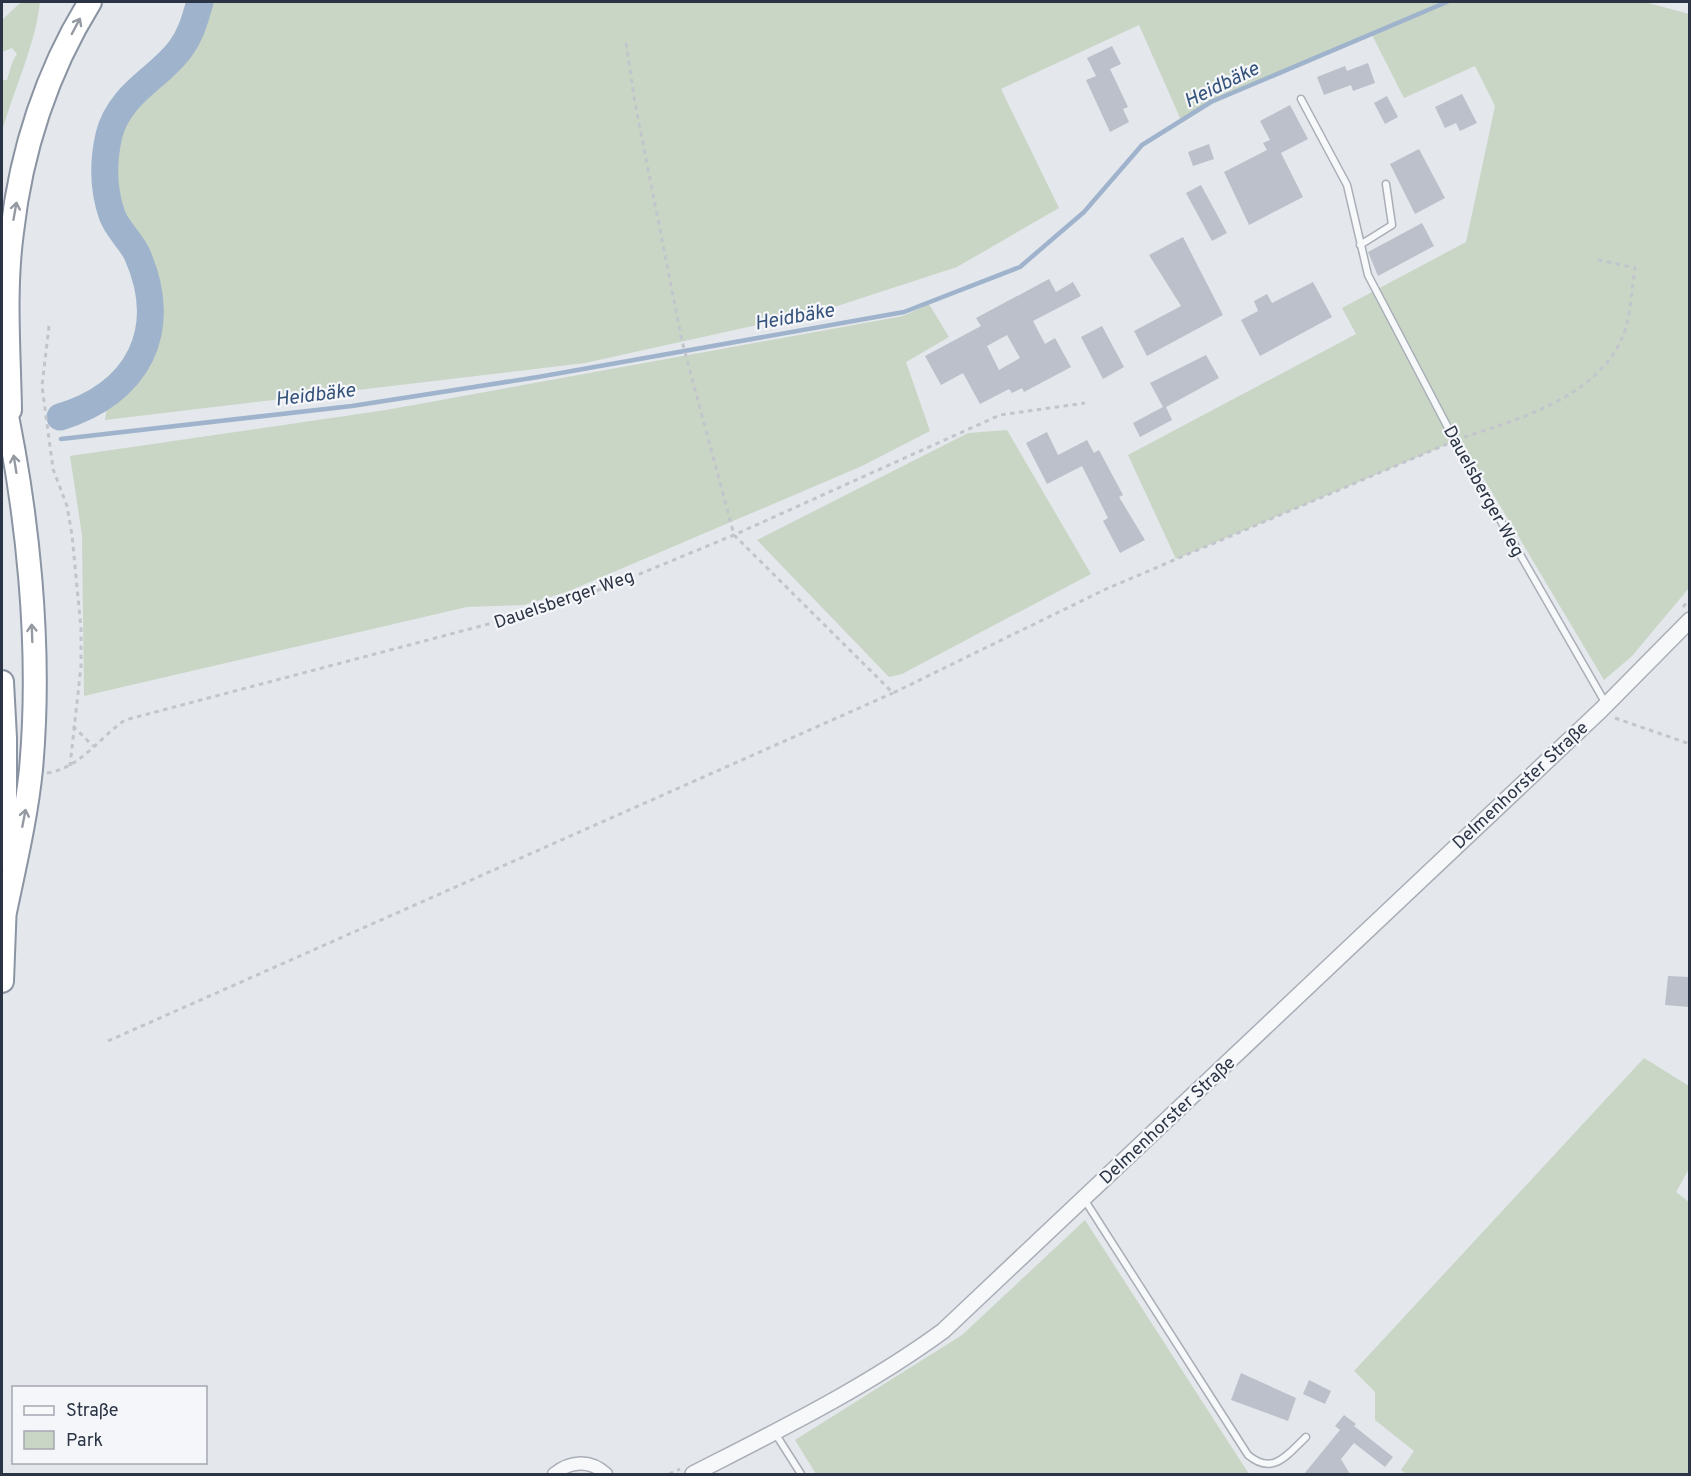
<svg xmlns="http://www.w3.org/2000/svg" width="1691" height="1476" viewBox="0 0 1691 1476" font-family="Overpass,sans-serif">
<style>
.green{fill:#c9d6c5}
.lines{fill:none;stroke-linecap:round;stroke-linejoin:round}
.stream{stroke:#9fb4cc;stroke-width:4.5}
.river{stroke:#9fb4cc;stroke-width:27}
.building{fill:#bbc0ca;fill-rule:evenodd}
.service-casing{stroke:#a9aeb7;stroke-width:9}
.minor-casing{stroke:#a9aeb7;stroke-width:15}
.tertiary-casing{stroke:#a9aeb7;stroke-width:18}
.motorway-casing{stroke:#8b94a3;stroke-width:26}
.path{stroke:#c2c5cb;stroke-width:3;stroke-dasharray:4.5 4.5;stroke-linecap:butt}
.service{stroke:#f7f8fa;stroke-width:6}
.minor{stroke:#f7f8fa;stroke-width:12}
.tertiary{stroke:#f7f8fa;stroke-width:15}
.motorway{stroke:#fff;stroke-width:22}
.oneway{stroke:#959aa2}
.labels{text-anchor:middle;stroke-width:4.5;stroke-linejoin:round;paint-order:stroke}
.street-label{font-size:18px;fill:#2b3445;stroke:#f4f6f9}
.water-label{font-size:20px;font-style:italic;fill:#34527a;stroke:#f4f6f9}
</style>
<rect width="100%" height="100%" fill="#e4e7ec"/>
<path class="green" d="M21,2H40C35,47 14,88 2,132V80H7C10,71 11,62 17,54L12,48L2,52V20Z
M205,2H1645L1689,14V588L1632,656L1604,680L1462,442L1455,441L1176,559L1128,455L1356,334L1342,308L1466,242L1495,106L1475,66L1404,98L1371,33L1211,102L1181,120L1139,25L1001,89L1059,208L957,267L825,310L585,363L105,420L107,407L156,349L163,311L154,282L121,219L116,194V159L124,125L142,96L186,53L197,31Z
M929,304L949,337L906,362L930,431L862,466L569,591L524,605L467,607L84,696L82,535L70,456L386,410L903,316Z
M1007,430L1091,574L902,674L889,677L757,540L968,433Z
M1644,1058L1689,1086V1169L1676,1192L1689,1202V1474H1406L1401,1470L1414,1451L1375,1420V1392L1354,1371Z
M1085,1220L1249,1474H816L795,1440L962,1335Z"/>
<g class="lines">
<path class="stream" d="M61,439L352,406L538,377L904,312L1020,267L1084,212L1142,145L1211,102L1447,2"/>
<path class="river" d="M60,417C138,393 171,331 137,254C130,240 117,229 112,215C103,189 103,161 109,135C120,92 160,78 181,48C192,33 195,18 200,2"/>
</g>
<path class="building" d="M1112,46L1121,64L1110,69L1128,107L1123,109L1129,122L1110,132L1086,80L1096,76L1087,58Z
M1368,63L1375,83L1353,91L1351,85L1324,95L1317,77L1345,66L1347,71Z
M1462,94L1477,123L1460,131L1456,123L1445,128L1435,107Z
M1387,96L1398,117L1385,124L1374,103Z
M1290,105L1308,139L1281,153L1303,197L1249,225L1224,172L1267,150L1263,143L1270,140L1260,121Z
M1209,144L1214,159L1193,166L1188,152Z
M1419,149L1445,198L1415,214L1390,164Z
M1201,185L1227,233L1212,241L1186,193Z
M1422,223L1434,246L1378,276L1368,252Z
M1183,237L1223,315L1147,356L1134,331L1181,306L1149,255Z
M1049,279L1056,292L1073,282L1081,296L1033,321L1045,344L1055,338L1071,367L1024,392L1022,388L1012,393L1009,389L980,404L963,373L941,385L925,356L981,326L976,318ZM1007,335L1020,358L999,370L987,346Z
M1313,282L1332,317L1260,356L1241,320L1258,311L1254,301L1267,294L1272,303Z
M1102,326L1124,367L1103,379L1081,337Z
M1206,355L1219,378L1166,407L1172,420L1140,437L1133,423L1163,407L1150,383Z
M1047,432L1058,455L1087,440L1094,453L1099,450L1123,495L1119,497L1145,540L1120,553L1103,521L1108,518L1082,466L1047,484L1026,443Z
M1668,976L1689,977V1007L1665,1005Z
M1241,1373L1296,1398L1288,1421L1231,1400Z
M1309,1380L1331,1391L1325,1404L1303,1394Z
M1344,1415L1356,1424L1354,1426L1393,1457L1385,1467L1354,1443L1341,1459L1350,1474H1304L1340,1430L1335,1426Z"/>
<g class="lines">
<defs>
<path id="service" d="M1301,99L1347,185L1368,275L1455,441L1606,704
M1360,245L1392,225L1386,184
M1084,1199L1248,1455C1273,1476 1287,1455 1306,1437
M775,1433L801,1474"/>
<path id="minor" d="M554,1474C570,1461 590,1459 606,1474"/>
<path id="tertiary" d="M693,1474C779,1430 865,1388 943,1331L1601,710L1690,620"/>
<path id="motorway" d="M2,392C28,512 42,647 31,769C26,819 14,868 4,917
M10,410C9,351 4,291 12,232C21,151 47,71 90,2
M2,682L5,738V860
M2,981L5,902"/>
</defs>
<use href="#service" class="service-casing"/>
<use href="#minor" class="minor-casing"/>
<use href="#tertiary" class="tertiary-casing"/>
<use href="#motorway" class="motorway-casing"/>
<path class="path" d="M626,43L635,103L682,341L734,535L893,693L1106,589L1447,444
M49,326L42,386L53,469L67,506L72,535L81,628V666L70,766
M1464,437C1523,418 1606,394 1626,327C1631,308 1632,287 1635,268L1594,259
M1683,607L1690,599
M1615,718L1690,744
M73,726L93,746
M47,773C80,768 99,738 125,720L534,612L613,585L734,535L1000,415L1085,403
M108,1041L893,693
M669,1474L680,1469"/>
<use href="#service" class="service"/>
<use href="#minor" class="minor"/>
<use href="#tertiary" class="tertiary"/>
<use href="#motorway" class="motorway"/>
</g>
<defs><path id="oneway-shaft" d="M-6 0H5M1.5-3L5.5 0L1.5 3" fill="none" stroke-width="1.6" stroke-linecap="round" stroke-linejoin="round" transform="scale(1.5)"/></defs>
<g class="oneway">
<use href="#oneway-shaft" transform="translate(76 26) rotate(-62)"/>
<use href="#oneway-shaft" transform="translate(15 211) rotate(-80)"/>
<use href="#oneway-shaft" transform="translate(15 464) rotate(-99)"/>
<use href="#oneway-shaft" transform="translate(32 633) rotate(-92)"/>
<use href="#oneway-shaft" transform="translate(24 818) rotate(-79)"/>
</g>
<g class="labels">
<g class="street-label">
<text transform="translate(1484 491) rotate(61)" y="6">Dauelsberger Weg</text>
<text transform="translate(564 599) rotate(-19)" y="6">Dauelsberger Weg</text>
<text transform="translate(1520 785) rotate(-43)" y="6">Delmenhorster Straße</text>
<text transform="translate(1167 1120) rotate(-43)" y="6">Delmenhorster Straße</text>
</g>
<g class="water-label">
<text transform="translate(1221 84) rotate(-26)" y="7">Heidbäke</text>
<text transform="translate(794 316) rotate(-10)" y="7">Heidbäke</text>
<text transform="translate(315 394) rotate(-7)" y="7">Heidbäke</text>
</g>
</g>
<rect width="1691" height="1476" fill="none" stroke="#2b3445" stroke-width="6"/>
<rect x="12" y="1386" width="195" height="78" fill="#f4f6f9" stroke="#a4a8b1" stroke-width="1.5"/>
<rect x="24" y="1406" width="30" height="9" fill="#f7f8fa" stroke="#a4a8b1" stroke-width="1.5"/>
<text x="66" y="1416" font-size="18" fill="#2b3445">Straße</text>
<rect x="24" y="1431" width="30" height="18" fill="#c9d6c5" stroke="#a4a8b1" stroke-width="1.5"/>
<text x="66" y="1446" font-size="18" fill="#2b3445">Park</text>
</svg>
